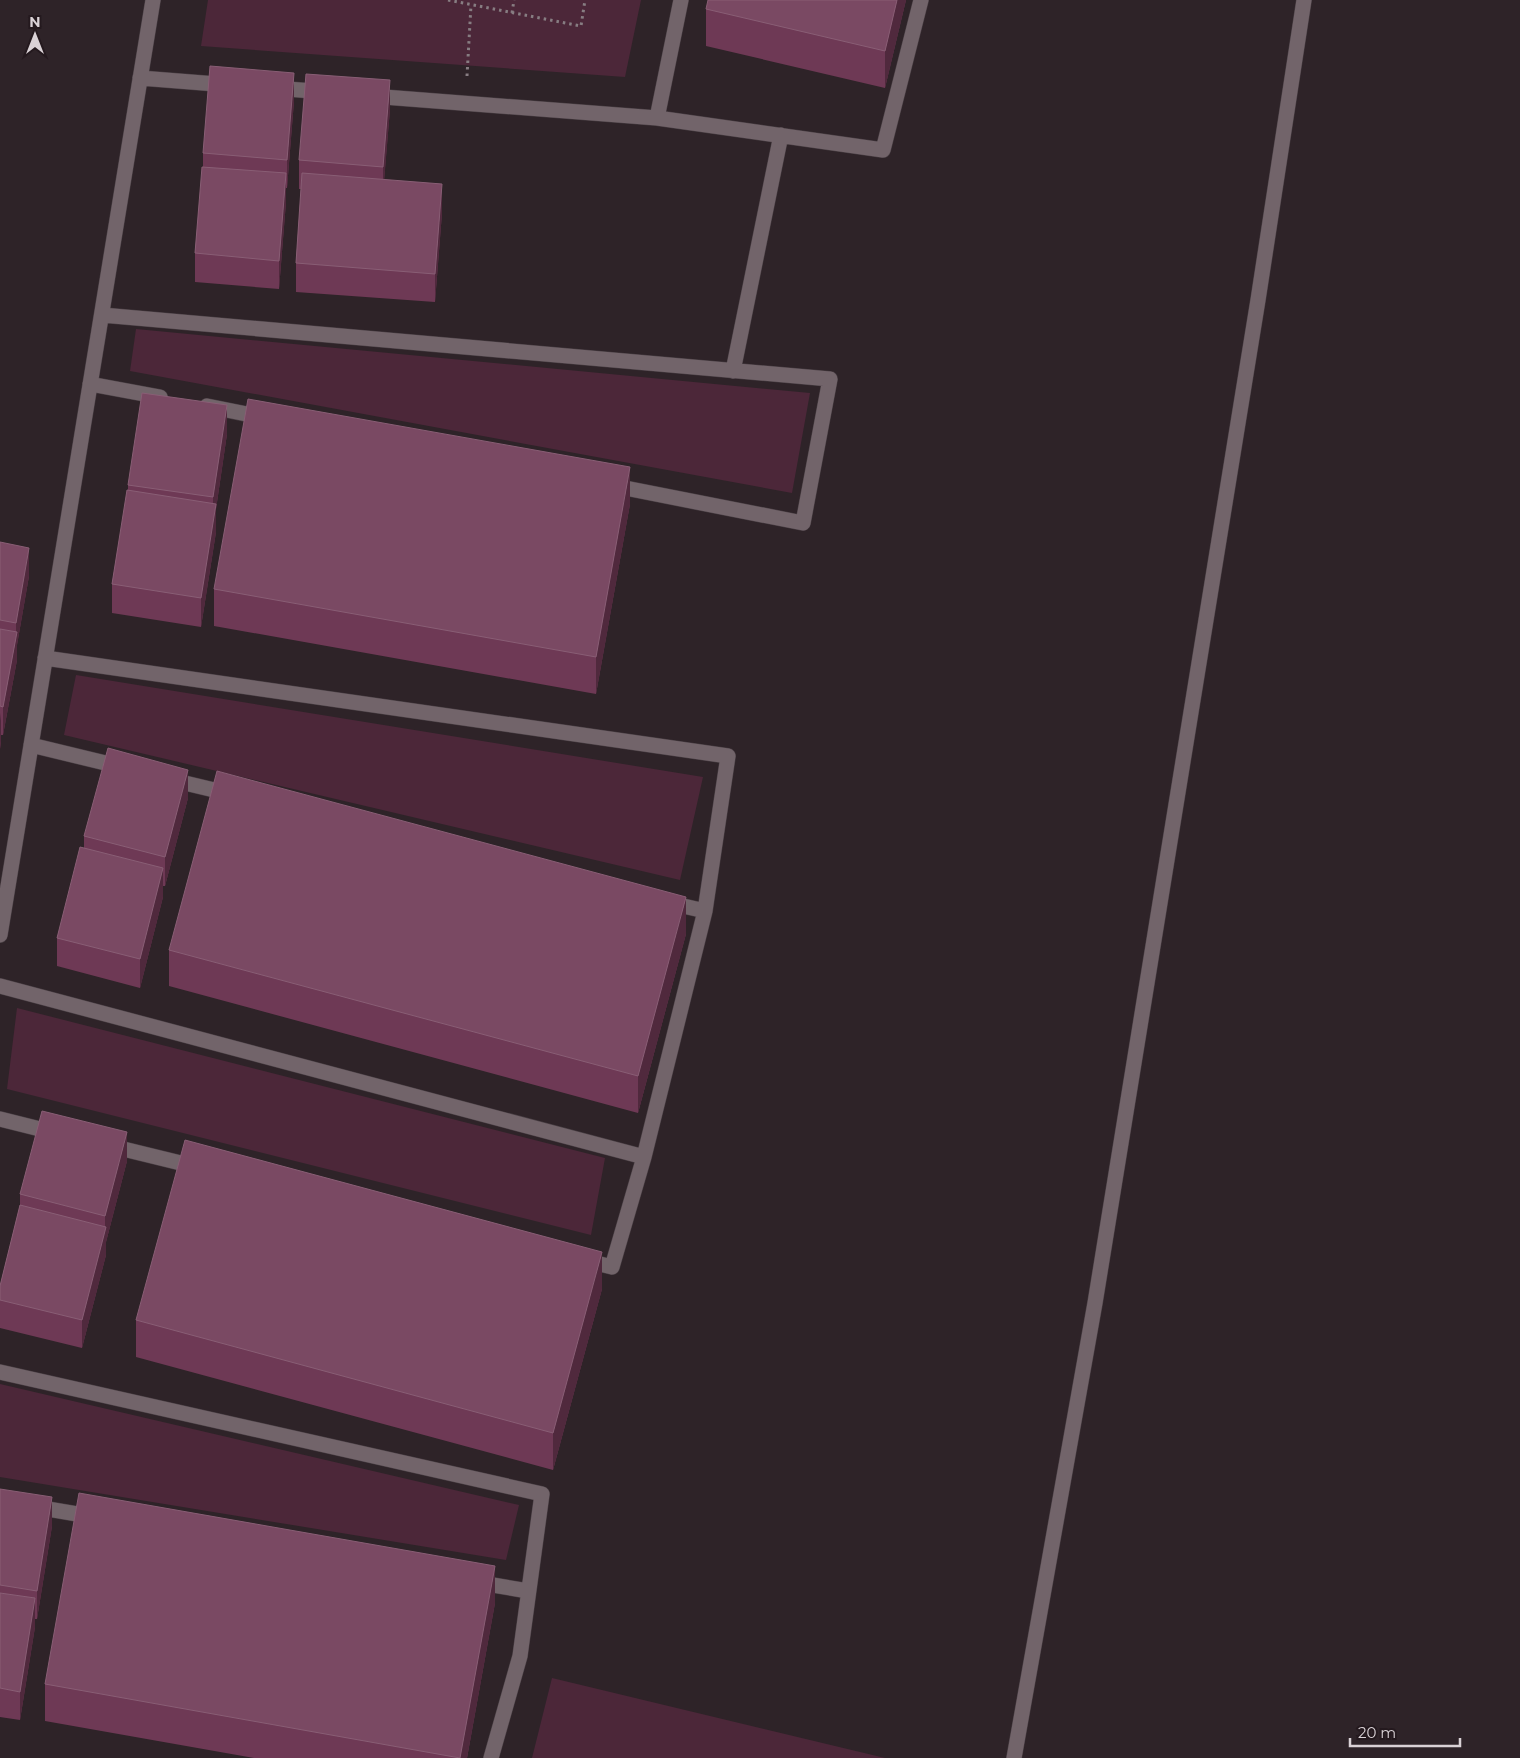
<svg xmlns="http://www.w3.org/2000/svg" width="1520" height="1758" viewBox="0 0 1520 1758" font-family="Montserrat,sans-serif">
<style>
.green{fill:#4c2739}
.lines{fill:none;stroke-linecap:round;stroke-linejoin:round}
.street-casing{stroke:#493f44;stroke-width:16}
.path{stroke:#877d82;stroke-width:3;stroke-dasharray:2.5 4;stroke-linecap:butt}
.street{stroke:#72646a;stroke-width:15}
.wall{fill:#6e3955}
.shaded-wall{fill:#50293d}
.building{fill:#7a4963;stroke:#895e75}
</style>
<rect width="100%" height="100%" fill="#2e2328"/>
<path class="green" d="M208,0H641L625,77L201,46Z
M136,329L810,393L792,493L130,371Z
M76,675L703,777L680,880L64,735Z
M17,1008L605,1158L591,1235L7,1089Z
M0,1384L519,1505L506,1560L0,1477Z
M552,1678L885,1758H532Z"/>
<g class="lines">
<defs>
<path id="street" d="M140,78L229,85
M274,88L326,92
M371,96L657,118L681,0
M657,118L883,150L921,0
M102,315L830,379L803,523L610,485
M733,371L781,135
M90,384L160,397
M207,406L266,418
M45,658L728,756L705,911L644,1157L612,1267L584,1260
M31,745L122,767
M168,779L231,794
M666,902L705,911
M0,935L153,0
M0,986L644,1157
M0,1119L56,1133
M107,1145L197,1167
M0,1372L542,1494L520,1656L491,1758
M0,1501L95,1517
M475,1582L528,1591
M1014,1758L1095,1303L1258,300L1304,0"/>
</defs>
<use href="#street" class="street-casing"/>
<path class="path" d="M448,0L581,26L585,0
M512,13L514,0
M467,76L471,5"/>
<use href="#street" class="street"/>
</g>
<path class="wall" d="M906,0L885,88L706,46V9Z
M294,101L287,188H286V202L279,289L195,282V253L203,167V153Z
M390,109L384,180L442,213L435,302L296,292V263L301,189H299V160Z
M227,434L216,509V532L201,627L112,613V584L128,490V485Z
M630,504L596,694L214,626V589Z
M0,542L29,576L17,645V660L3,735H1V741L0,749Z
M188,798L165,886H163V897L140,988L57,966V938L84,848V836Z
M686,934L638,1113L169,986V950Z
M127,1161L106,1242V1255L82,1348L0,1328V1286L20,1205V1194Z
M602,1289L553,1470L136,1357V1320Z
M0,1489L52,1526L37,1619H35V1627L20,1720L0,1717Z
M495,1603L467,1758H254L45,1721V1684Z"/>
<path class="shaded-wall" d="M897,0H906L885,88V51Z
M294,73V101L287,188V160Z
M390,80V109L383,195V167Z
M286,173V202L279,289V261Z
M442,184V213L435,302V274Z
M227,405V434L216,509V532L201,627V598L213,519V497Z
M630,467V504L596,694V657Z
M29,548V576L17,645V660L3,735V707L16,638V623Z
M1,713V741L0,749V721Z
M188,770V798L165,886V857Z
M163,868V897L140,988V959Z
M686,897V934L638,1113V1076Z
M127,1132V1161L106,1242V1255L82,1348V1320L105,1229V1216Z
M602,1252V1289L553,1470V1433Z
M52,1497V1526L37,1619V1591Z
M495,1566V1603L467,1758H460Z
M35,1598V1627L20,1720V1692Z"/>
<path class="building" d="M708,0H897L885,51L706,9Z
M210,66L294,73L287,160L203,153Z
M306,74L390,80L383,167L299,160Z
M202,167L286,173L279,261L195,253Z
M302,173L442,184L435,274L296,263Z
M142,393L227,405L213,497L128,485Z
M248,399L630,467L596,657L214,589Z
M127,490L216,504L201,598L112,584Z
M0,542L29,548L16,623L0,620Z
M0,629L17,632L3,707L0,706Z
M108,748L188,770L165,857L84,836Z
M217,771L686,897L638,1076L169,950Z
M80,847L163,868L140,959L57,938Z
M42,1111L127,1132L105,1216L20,1194Z
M185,1140L602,1252L553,1433L136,1320Z
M20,1205L106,1227L82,1320L0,1300V1286Z
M0,1489L52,1497L37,1591L0,1585Z
M79,1493L495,1566L460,1758L45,1684Z
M0,1593L35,1598L20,1692L0,1688Z"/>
<g transform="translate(35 35)" stroke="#24191e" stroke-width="4" paint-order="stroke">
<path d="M0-4L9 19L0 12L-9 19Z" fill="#dad2d6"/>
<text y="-8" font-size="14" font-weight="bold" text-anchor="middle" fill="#dad2d6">N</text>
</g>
<path d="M1350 1738v8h110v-8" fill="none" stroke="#dad2d6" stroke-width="2.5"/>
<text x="1358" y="1738" font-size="15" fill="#dad2d6" stroke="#24191e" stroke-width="4" paint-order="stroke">20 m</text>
</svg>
